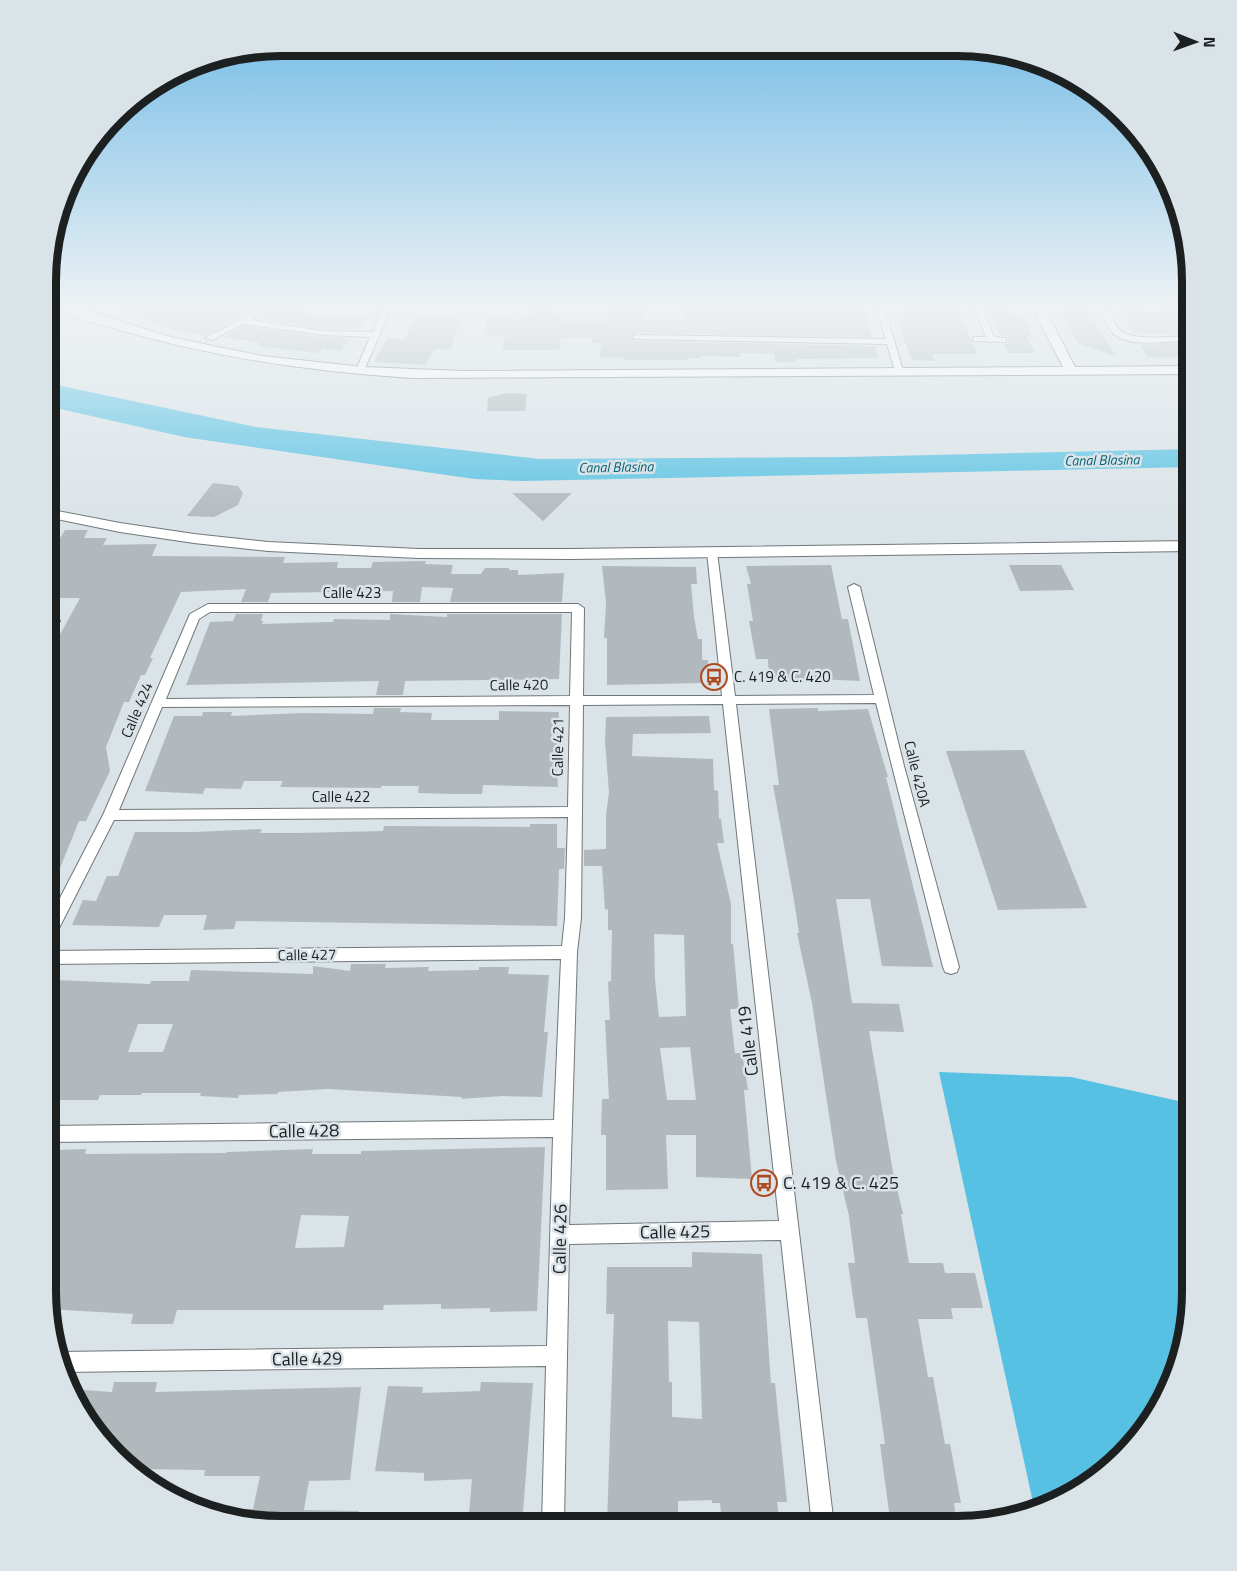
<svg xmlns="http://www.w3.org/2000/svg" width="1237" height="1571" viewBox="0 0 1237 1571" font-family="'Titillium Web',sans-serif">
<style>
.water{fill:#56c1e2}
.building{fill:#b1b9bd;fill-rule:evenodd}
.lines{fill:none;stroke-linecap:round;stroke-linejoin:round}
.street-casing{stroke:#6f777a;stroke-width:2}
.secondary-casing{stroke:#6f777a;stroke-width:2}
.street{fill:#fff;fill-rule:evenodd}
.secondary{fill:#fff;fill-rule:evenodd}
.labels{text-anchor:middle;stroke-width:5;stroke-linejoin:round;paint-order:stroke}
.far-water-label{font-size:14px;font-style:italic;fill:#056278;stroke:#dae3e7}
.street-label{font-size:15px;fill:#1d2021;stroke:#dae3e7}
.poi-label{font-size:15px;fill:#1d2021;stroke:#dae3e7;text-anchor:start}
.near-street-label{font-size:18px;fill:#1d2021;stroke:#dae3e7}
.near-poi-label{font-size:18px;fill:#1d2021;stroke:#dae3e7;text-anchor:start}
.rim{fill:none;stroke:#1d2021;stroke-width:8}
</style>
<rect width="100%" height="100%" fill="#dae3e7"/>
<path class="water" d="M47,383L256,427L540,459L846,457L1192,449V467L523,481L474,479L184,437L47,406Z
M939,1072L1071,1077L1192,1104V1305L1180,1366L1152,1421L1074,1495L1034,1507Z"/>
<path class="building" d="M120,309H304L302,312H310L308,314L367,318L358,329H323L256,318L255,315L249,313L204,336L157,325Z
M533,309H551L550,314H566L565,321H608L609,309H645L644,319L683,320V309H865L872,337L636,333L630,338L636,341L875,346L878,358L795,359L796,362H775L774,354L739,353L740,357L701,356V358H688V360H624V358L600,357L601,343H592L593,338H561L559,350H502L505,336L484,335L488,318L525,319L526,314H532Z
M989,309H1005L1007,314H1022L1033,338L1027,337L1035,353H1008L1004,344H1008V336L1000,335Z
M1063,309H1086L1117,357L1078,343L1062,315H1066Z
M901,310L959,311L977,354H932L934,361L912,360L897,321H905Z
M1161,310H1184L1192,321V334L1133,333L1119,311L1162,312Z
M414,317L461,318L451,349H434L426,365L374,362L387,338L405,339Z
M243,326L323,337L351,338L340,351L323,348L318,353L257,346L260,343L224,337Z
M1192,342V356H1177L1176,358L1148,357L1140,345Z
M506,393L527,394L525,411H487L488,398Z
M213,483L238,486L243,493L238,505L214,517L187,516Z
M512,493H572L543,521Z
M65,530H88L84,538H107L103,545L157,544L152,556L285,557L283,563L338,562L337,568H371L373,562L426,561L425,564L453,565L451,574H481L485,568H509V570H518V575L564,573L562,602H450L453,588L422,587L420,602H392L393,591L271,593L268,602H241L246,589L181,592L150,658H153L145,675H141L129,702H124L106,747L110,771L86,821H79L46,903V660L80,598H46V555L49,551L53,550Z
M831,565L842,619H848L860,681L769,677L768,659H756L749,621H753L747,584H751L746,566Z
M1009,565H1061L1074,590L1020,591Z
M602,566L696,567L697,584H691L694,617L698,639H702V660H708L709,677H703V683L607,685V638H604L606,603Z
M236,614H263L261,621H263L262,624L328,622H333L334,619L390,620V614L447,617V614H562L559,679L405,681L403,695H376L379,681L186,685L210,622L233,621Z
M374,708H401L400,712L432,713L431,720H499V711L559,712L556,756L558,787L483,785L482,794H454L418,793L419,786H381V788L280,787L283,781H244L241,789L205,788L203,794L145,791L174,716H202L203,712H232L231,716L303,713L373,714Z
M818,708V711L868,709L888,777H886L933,967L882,966L870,899H836L852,1003L899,1004L904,1032L869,1031L893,1172L903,1214H901L909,1263H943L945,1273H975L983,1308H951L953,1319H918L928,1377H933L945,1444H950L961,1503H954L957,1526H888L886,1512H889L880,1444H885L867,1318H856L848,1263H855L849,1216L836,1161L812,1003L797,933H799L794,900L773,785H779L769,709Z
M709,716L711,733L633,734L632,756L713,759L714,790L718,791L719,819H721L724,843H717L731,904V944H733L739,1009H730L735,1053H742L748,1090H744L752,1179L696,1177V1135H666L668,1189L606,1190V1135H601L602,1099H609L605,1020H610L608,982L611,981L612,930H608V909L605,910L602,866H584V850L606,849V815L609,792L605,742L606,717ZM654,934L684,935L686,1016L659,1017L655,980ZM690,1047L696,1100H667L660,1048Z
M1024,750L1087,908L998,910L946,751Z
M530,824H557V848H565L564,869H559L557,926L236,921L234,929L203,930L207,915H164L159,927L72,925L83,900L96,901L107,876H118L135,832H194L262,829L260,833H300L383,831L384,826L530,827Z
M351,964H386L385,968L429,967L428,971L479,970V967H509L508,974L549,975L544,1032H548L542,1097L503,1096L461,1099L462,1097L328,1089L278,1092V1094L239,1095L238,1098L200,1096L201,1093H142L141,1095H100L98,1100H45L46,1003L55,980L150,984L151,981H189L191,970L313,974V966L350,971ZM138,1024H173L163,1052H128Z
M545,1147L537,1311L490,1312V1308L441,1309V1304L384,1305L383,1310H177L173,1324H131L133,1314L47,1309L45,1291V1163L57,1150L86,1149L85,1154L226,1153L227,1152L313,1149L312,1154H361V1151ZM301,1215L349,1216L344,1247L295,1248Z
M692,1252L762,1254L771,1383H775L787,1502H777L780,1526H722L720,1503H712V1500L678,1501V1526L607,1525L614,1314H606L607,1267H692ZM668,1321L699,1322L702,1419L672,1417V1382H669Z
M114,1382H157L155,1392L361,1387L350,1480L309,1481L304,1510L359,1511L357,1525H265L216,1516L217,1508L253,1509L260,1476H204L205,1470L134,1469L76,1408L69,1389L112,1392Z
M481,1382L533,1383L522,1525H468L472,1479L424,1481V1473L375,1471L388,1386L423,1387L422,1393L480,1391Z"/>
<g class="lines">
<defs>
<path id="street" d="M383,309H391L364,370L360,373L356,370L370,337L323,335L243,324L212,340L205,338L250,315L254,317L251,320L323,331L373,332Z
M877,309H885L903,371L902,373L895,371L887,344L636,339L632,337L636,335L886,339Z
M975,309H983L994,337L1006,338V342L973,341V337H986Z
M1099,309H1107C1111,316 1114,325 1120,330C1132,342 1175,336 1192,336V340C1173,341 1128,348 1114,334C1107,327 1104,317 1099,309Z
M712,549L717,552L735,696L874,695L848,587L854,584L860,587L904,766L959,967L957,972L951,974L945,972L943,967L876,703L736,704L834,1526H812L781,1240L569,1244L564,1525H542L546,1366L62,1372L54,1353L57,1352L547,1346L553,1137L45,1142V1126L554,1120L561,959L46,964V951L562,946L565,918L568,817L114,820L51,944L46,945V925L103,815L190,614L208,604H578L584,608L583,696H722L707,552ZM210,612H572L570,696L166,699L199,619ZM723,704L779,1221L569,1225L577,952L581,918L583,705ZM570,705L568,807L119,810L162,707Z
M46,606L50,607L60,621L50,637L46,638L48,621Z"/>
<path id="secondary" d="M63,309H81L167,336L213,346L263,356L363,367L463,371L1063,367L1033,309H1045L1075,367L1192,366V374L413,378C314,372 218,358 123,331C106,326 75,319 63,309Z
M47,509L120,523L194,534L268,542L419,549H570L1192,541V551L570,559L419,558L268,551L194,543L120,532L47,517Z"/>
</defs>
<use href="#street" class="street-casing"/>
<use href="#secondary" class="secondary-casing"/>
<use href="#street" class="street"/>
<use href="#secondary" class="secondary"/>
</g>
<linearGradient id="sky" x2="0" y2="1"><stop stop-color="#6db9e6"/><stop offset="0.58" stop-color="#eef2f4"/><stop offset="1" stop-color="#eef2f4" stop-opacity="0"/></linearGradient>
<rect width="1237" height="529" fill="url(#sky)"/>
<defs>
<symbol id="bus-ring" viewBox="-11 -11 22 22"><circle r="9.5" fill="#dae3e7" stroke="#af4a1e" stroke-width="1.5"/><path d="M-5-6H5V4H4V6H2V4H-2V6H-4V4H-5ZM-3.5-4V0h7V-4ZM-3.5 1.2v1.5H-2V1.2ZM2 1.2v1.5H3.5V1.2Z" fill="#af4a1e"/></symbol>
</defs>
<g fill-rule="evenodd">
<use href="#bus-ring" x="699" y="662" width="30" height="30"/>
<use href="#bus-ring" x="749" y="1168" width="30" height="30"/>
</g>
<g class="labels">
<g class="far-water-label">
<text transform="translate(1102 460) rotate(-1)" y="5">Canal Blasina</text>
<text transform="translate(616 467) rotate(-1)" y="5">Canal Blasina</text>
</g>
<g class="street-label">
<text x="352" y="598">Calle 423</text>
<text transform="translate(519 685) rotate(-1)" y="5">Calle 420</text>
<text transform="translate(137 710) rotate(-67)" y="5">Calle 424</text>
<text transform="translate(558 747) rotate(-89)" y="5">Calle 421</text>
<text transform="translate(917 774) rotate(76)" y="5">Calle 420A</text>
<text x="341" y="802">Calle 422</text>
<text transform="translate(307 955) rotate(-1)" y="5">Calle 427</text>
</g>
<g class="poi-label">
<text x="734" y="682">C. 419 &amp; C. 420</text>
</g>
<g class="near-street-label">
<text transform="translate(748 1041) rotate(-97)" y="6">Calle 419</text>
<text transform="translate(304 1131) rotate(-1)" y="6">Calle 428</text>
<text transform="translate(675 1232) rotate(-1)" y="6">Calle 425</text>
<text transform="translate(560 1239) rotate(-89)" y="6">Calle 426</text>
<text transform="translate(307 1359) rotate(-1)" y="6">Calle 429</text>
</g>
<g class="near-poi-label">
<text x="783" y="1189">C. 419 &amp; C. 425</text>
</g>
</g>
<path d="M0 0H1237V1571H0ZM281 56H957A225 225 0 0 1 1182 281V1291A225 225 0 0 1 957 1516H281A225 225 0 0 1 56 1291V281A225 225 0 0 1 281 56Z" fill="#dae3e7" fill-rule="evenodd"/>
<path class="rim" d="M281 56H957A225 225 0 0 1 1182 281V1291A225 225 0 0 1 957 1516H281A225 225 0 0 1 56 1291V281A225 225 0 0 1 281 56Z"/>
<g transform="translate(1195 42) rotate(91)" stroke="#dae3e7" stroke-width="4.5" paint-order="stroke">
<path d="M0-4.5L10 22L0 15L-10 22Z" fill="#1d2021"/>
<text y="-9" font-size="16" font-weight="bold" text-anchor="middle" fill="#1d2021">N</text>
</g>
</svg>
